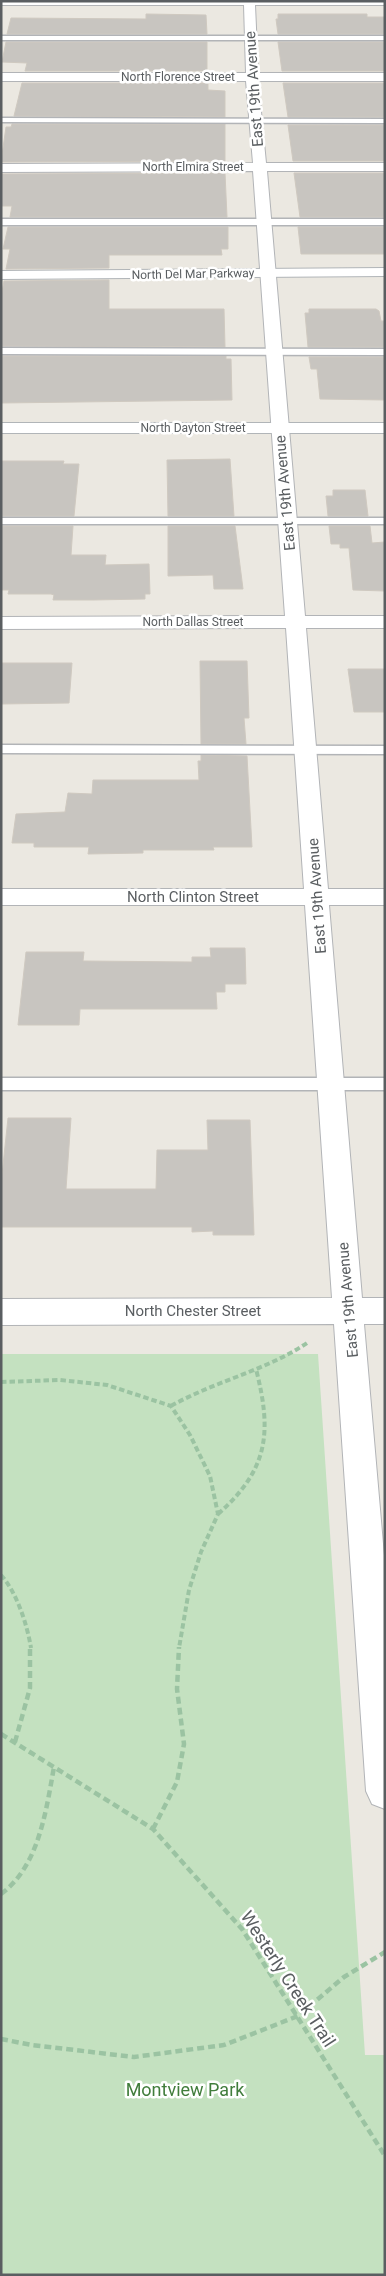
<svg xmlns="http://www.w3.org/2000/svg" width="386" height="2276" viewBox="0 0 386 2276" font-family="Roboto,sans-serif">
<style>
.green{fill:#c4e1c0}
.building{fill:#c8c5c0;stroke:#cfc9c0}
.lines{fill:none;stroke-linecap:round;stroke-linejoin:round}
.lane-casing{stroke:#b2b4b7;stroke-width:3}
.street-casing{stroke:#b2b4b7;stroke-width:2}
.secondary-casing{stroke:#b1b5b8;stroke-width:2}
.path-far1{stroke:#9bc3a2;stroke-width:4;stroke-dasharray:5.5 3;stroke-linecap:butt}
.path{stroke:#9bc3a2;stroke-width:4.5;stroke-dasharray:7 4;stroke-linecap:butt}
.lane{fill:#fff;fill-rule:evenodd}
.street{fill:#fff;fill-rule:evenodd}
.secondary{fill:#fff;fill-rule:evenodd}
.labels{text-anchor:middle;stroke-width:5;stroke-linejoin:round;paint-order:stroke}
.far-street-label{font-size:12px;fill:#5a5e61;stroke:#fff}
.street-label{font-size:15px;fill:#5a5e61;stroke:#fff}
.near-street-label{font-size:18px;fill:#5a5e61;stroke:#fff}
.near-park-label{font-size:18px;fill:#417d3c;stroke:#fff}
</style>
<rect width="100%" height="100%" fill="#ebe8e1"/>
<path class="green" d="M1,1354H318L365,2055H385V2275H1Z"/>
<path class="building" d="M146,14L206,15L207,34H7L11,18L146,19Z
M278,14H367V17H385V34H278L276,19H278Z
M6,42H207V71H25L27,63L2,62Z
M278,42H385V71H282Z
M22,83H208V90L225,91V117L14,116Z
M283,83H385V117H288Z
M12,124H225V161L1,162L6,127H11Z
M288,125H385V161H293Z
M225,173L227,217H10L12,206H1V174Z
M294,173H385V217H300Z
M8,227H228V249H221L222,255H109V268L6,269L10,249H3Z
M298,227H385V254H301Z
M109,280V309H224L225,347L1,346V297L4,281Z
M309,309H376L379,311L381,321H385V347H308L305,313H309Z
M1,356H226V359H231L232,400L1,403Z
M309,357H385V400L320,399L317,369H311Z
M230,459L234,516H168L167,460Z
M1,461H64L63,464H79L74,516H1Z
M333,490H365L368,516H328L326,496H333Z
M1,526H73L71,555H106L105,565L149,564L150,594H145V599L93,600H53L54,595L51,594H8L9,590H1Z
M168,526H235L243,589H214L213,575L168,576Z
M329,526H370L372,543L385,542V591L353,590L349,548H340V544H331Z
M200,661H247L249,718H244L246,744H201Z
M1,663H72L69,703L1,704Z
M348,669H385V712H354Z
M201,755L247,756L252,847H213L214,850H143V853L88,854L89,847H34V843H12L16,814L65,812L68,793L92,794L93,780H199L198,761H201Z
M210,948H245L246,984H225V992H216L217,1009H80L79,1025H18L26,952H84L83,961L192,962V957H211Z
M8,1118H71L66,1189H156L157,1150H208L207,1120H250L254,1235H213V1231L192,1232V1227H1V1184Z"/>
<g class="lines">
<defs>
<path id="lane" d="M1,36H385V40H1Z
M1,118L385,119V123L1,122Z
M1,219H385V225H1Z
M1,348L385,349V355L1,354Z
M1,518H385V524H1Z
M1,745L385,746V754L1,753Z
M1,1078H385V1090H1Z"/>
<path id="street" d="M1,1H385V5H255L258,73H385V81H258L266,163H385V171H267L305,616H385V628H306L328,889H385V905H329L362,1298H385V1324H364L385,1567V1809L372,1804L366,1791L334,1324L1,1325V1299L332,1298L305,905H1V889H304L286,628L1,629V617L285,616L253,171L1,172V164L253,163L246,81H1V73H246L244,5H1Z"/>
<path id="secondary" d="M385,268V276L1,279V271Z
M1,423H385V433H1Z"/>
</defs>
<use href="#lane" class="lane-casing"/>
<use href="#street" class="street-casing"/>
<use href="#secondary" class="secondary-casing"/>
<path class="path-far1" d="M1,1382L60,1380L107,1385L171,1406L190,1435L210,1476L218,1514L201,1552L189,1590L179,1648
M171,1406C215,1381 265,1371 307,1343
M218,1514C269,1469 272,1432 256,1369
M1,1575C17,1593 27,1624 31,1648"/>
<path class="path" d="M1,1734L153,1829L242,1929L385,2156
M15,1742L30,1688V1647
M153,1829L177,1782L184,1744L177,1689L179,1647
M1,1894C39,1866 46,1811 54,1767
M1,2039L32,2045L134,2057L224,2045L298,2016L344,1977L385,1952"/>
<use href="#lane" class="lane"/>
<use href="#street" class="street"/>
<use href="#secondary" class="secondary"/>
</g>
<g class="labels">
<g class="far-street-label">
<text x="178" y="81">North Florence Street</text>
<text x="193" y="171">North Elmira Street</text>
<text transform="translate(193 274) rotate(-1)" y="4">North Del Mar Parkway</text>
<text x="193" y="432">North Dayton Street</text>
<text x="193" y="626">North Dallas Street</text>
</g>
<g class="street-label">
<text transform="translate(254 89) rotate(-94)" y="5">East 19th Avenue</text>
<text transform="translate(285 493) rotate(-95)" y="5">East 19th Avenue</text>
<text transform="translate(317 896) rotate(-94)" y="5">East 19th Avenue</text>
<text x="193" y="902">North Clinton Street</text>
<text transform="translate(348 1300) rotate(-95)" y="5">East 19th Avenue</text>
<text x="193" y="1316">North Chester Street</text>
</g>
<g class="near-street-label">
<text transform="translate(288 1979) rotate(57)" y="6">Westerly Creek Trail</text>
</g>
<g class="near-park-label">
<text x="185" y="2096">Montview Park</text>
</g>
</g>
<rect width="386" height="2276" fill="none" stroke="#5a5e61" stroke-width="5"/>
</svg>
